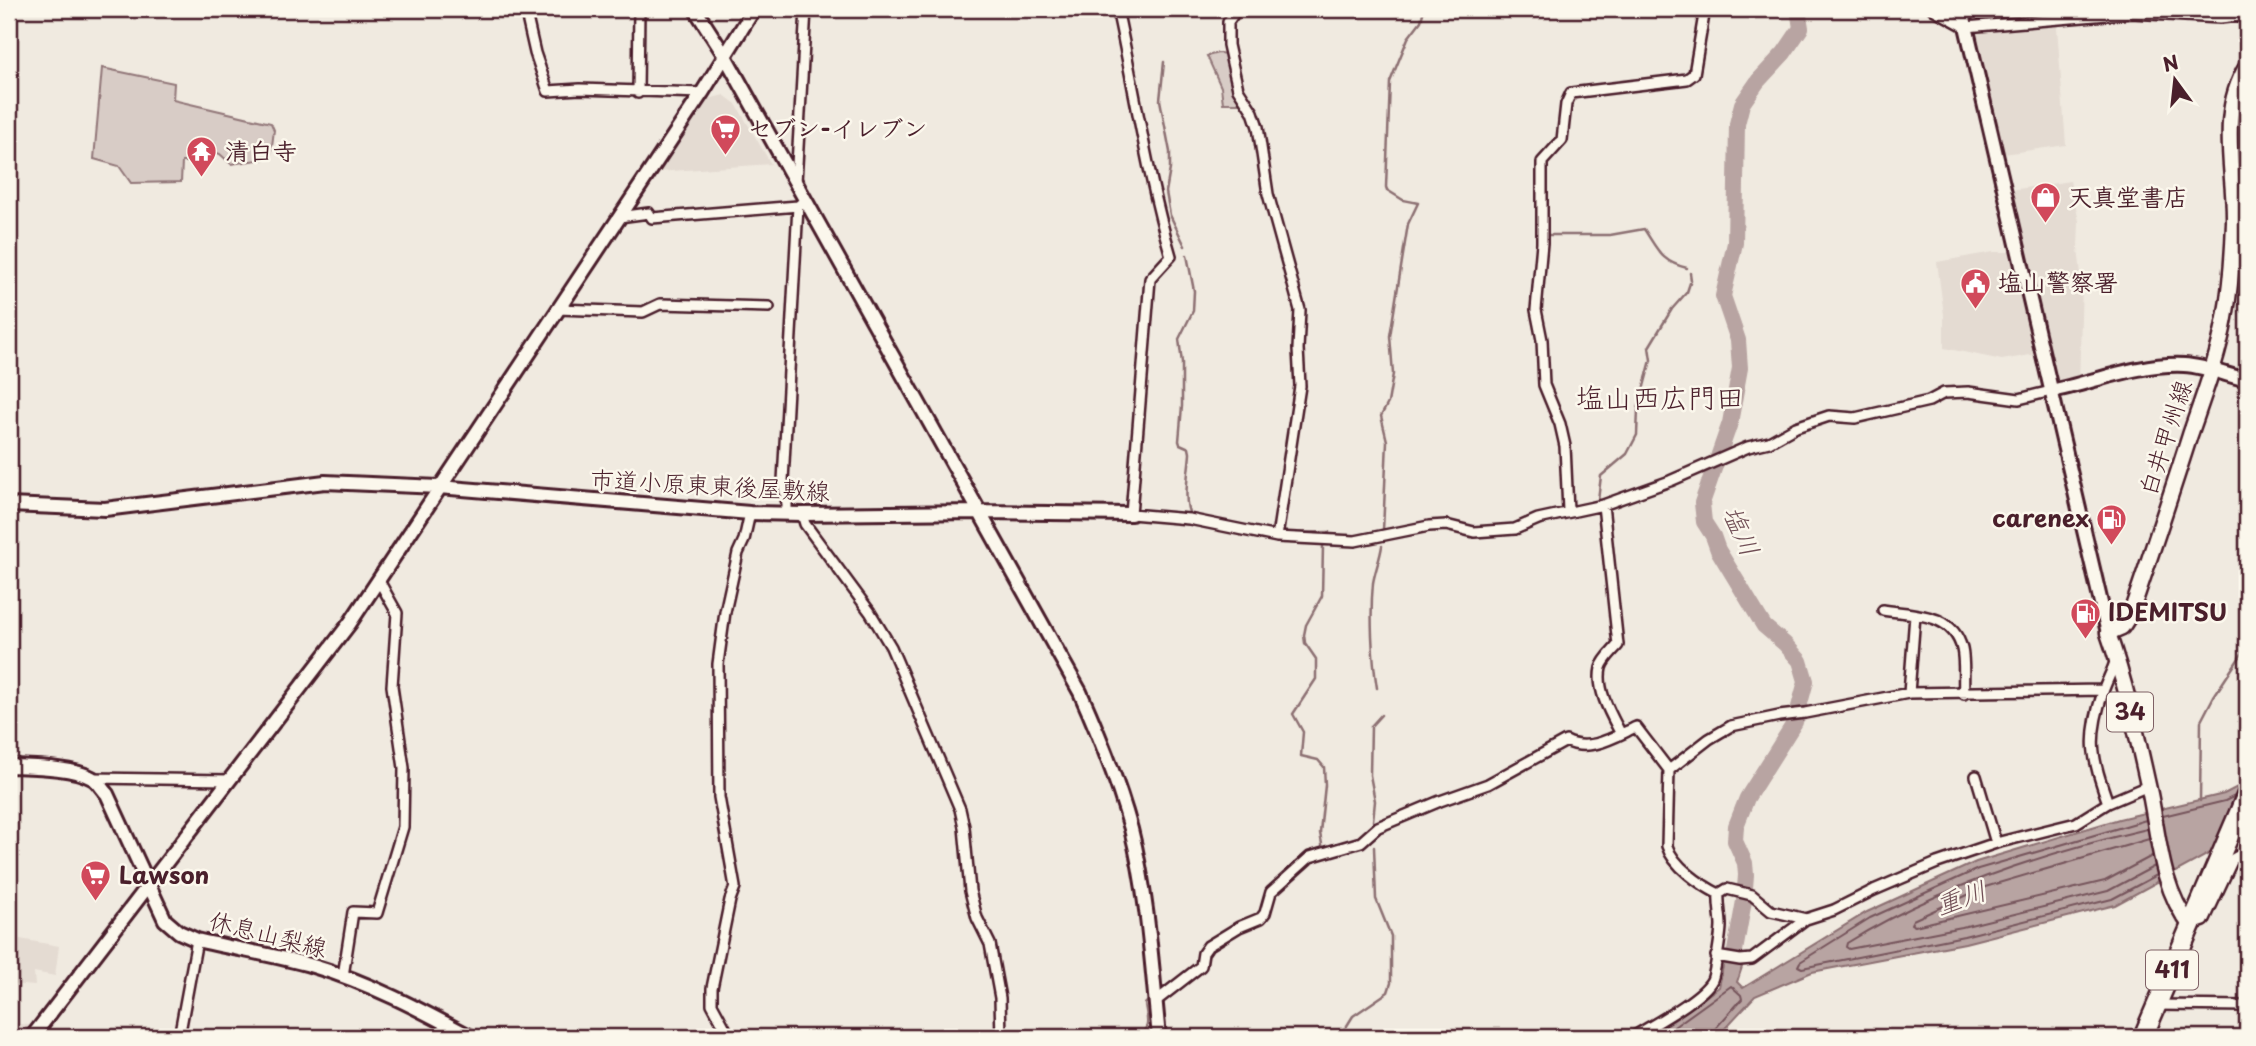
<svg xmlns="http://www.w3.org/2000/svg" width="2256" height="1046" viewBox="0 0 2256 1046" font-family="'Playpen Sans','Klee One',sans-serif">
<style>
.built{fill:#e4dbd2}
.green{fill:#d8ccc6;stroke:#917678;stroke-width:2}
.water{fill:#b8a4a2;stroke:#8c6f72;stroke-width:2}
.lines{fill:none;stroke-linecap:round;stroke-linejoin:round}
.shore{stroke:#76545b;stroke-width:2}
.stream{stroke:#8c6f72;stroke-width:2.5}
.river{stroke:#b8a4a2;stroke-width:16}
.street-casing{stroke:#4a1f2b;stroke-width:14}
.secondary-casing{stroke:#4a1f2b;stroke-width:18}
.primary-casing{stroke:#4a1f2b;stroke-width:19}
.highway-casing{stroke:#4a1f2b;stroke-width:23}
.street{stroke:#fbf7ec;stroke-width:9}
.secondary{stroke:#fbf7ec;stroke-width:12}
.primary{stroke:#fbf7ec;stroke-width:14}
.highway{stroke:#fbf7ec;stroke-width:18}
.labels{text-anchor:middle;stroke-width:5;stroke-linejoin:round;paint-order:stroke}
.shield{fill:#fbf7ec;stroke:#7f6065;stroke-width:2}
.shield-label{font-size:23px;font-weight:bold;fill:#4a1f2b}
.poi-label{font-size:24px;font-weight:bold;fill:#4a1f2b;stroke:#fbf7ec;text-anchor:start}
.street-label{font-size:24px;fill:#4a1f2b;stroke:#fbf7ec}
.water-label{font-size:26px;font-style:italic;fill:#704e55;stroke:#fbf7ec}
.quarter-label{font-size:28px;fill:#4a1f2b;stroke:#fbf7ec}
</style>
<rect width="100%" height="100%" fill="#f0eae0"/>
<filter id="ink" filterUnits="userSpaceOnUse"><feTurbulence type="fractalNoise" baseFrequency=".0143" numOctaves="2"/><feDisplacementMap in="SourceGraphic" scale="14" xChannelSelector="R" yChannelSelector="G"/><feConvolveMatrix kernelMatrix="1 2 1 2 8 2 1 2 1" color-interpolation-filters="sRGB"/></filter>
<g filter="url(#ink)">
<path class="built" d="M1962,9H2056L2061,19L2057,27L2066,145L1997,155Z
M724,95L736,104L771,164L657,172L683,132L708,99Z
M2070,181L2079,221L2078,248L2082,283L2079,386L2051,391L2042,353L2002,360L1944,348V315L1937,262L1993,252H2019L2005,191Z
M9,937L59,946L55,976L34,972L35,986L11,984L14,1023L35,1026L27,1037H9Z"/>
<path class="green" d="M1218,53L1227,54L1242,103H1223L1221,87L1207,56Z
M102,68L174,83L173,100L271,123L274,130L271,154L264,159L231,164L220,154L208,149L204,162H182L181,182L131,183L119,166L94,159Z"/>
<path class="water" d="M2247,782V833L2115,905L1965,943L1812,972L1755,996L1717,1037H1647L1674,1020L1719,987L1724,964L1742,967L1737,982L1743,988L1867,912L1976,862L2119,819L2224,794Z"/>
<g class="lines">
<path class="shore" d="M2163,816L2225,801L2235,796
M2146,820L1978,869L1870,918L1800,962L1798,966L1802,968L1964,936L2112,899L2157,875
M2147,829C2044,853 1937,887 1847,943L1846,947L1849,949L1962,927L2108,891L2155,866
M2149,839L1985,887L1913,920L1911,924L1915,926L2105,881L2152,856
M1660,1037L1731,986L1741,995L1742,999L1714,1030L1712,1037"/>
<path class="stream" d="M1164,62L1160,100L1170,152V169L1166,192L1170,215L1185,246
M1547,235H1610L1644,229C1658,250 1661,262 1687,268
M1187,255L1194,291L1193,311L1179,339L1182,363V406L1179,441L1180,444L1189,448L1190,453C1189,471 1182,502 1191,516
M1955,397L1979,398
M2021,402L2044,398
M1598,500L1601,476L1627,454L1637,435L1638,409L1651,360L1649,347L1672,309L1687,292L1691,280L1690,273
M1205,518L1236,524
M1252,528L1287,533L1329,532
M1383,531L1387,441L1381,416L1388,403L1393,374L1390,336L1408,224L1418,203L1403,200L1387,190L1386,187L1390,82L1408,38L1421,21L1424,9
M1377,688C1372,658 1370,614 1373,583C1375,571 1380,559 1382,546
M2200,801L2201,721L2214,696L2247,646
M1373,821L1375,801L1370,775L1371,726L1381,715
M1323,850L1320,833L1325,785L1324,767L1318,760L1301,756L1303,732L1293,714L1316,679V659L1305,643L1304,635L1306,625L1322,596L1323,545
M1136,1037C1152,1029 1147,1019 1145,1004L1148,1001
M1340,1037L1353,1016L1388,992L1391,983V936L1376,899L1374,847"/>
<path class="river" d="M1731,973L1744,901L1746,875L1745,863L1735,841L1736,826L1747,798L1795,722L1806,681L1800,661L1785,644L1764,626L1718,550L1713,536L1704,522L1702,503L1730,423L1740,368L1738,340L1723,296L1735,243L1737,124L1742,104L1758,81L1784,53L1801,28L1798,9"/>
<defs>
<path id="street" d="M253,9H268
M525,9L535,53L548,91L580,89L702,93
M1117,9C1135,91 1147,175 1171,256L1150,279L1131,514L1189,519L1277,537L1355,541L1429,526L1446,525L1474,532L1515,529L1538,519L1603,505L1670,481L1748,447L1769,442L1796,427L1829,416L1855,418L1929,401L1944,393L1968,392L2019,399L2051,391
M1237,9L1228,22V45L1232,63L1238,89L1253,112L1258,127L1268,194L1300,310L1298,349L1300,386L1277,537
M1933,9L1966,27L2131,13L2220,18L2247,15
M2245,15L2247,42
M638,93L639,9
M796,182L806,9
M619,217L649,213L652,218L798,206
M557,309L643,312L660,304L769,307
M1603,505L1618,645C1613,651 1603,660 1601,668C1596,690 1611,715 1621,734
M1568,511L1565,446L1560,424L1544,385L1542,340L1536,310L1542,243V162L1562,140L1566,104L1571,93L1687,79L1694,74L1705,9
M787,514V504L783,481L798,206L805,200
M802,514L805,524L870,612L891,647L960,809L964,827L970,891L977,918L990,944L1000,998L1001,1037
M1883,610C1913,615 1953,612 1962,649C1965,662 1963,680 1964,694
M1909,693L1915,615
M1669,770L1709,739L1731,726L1779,716L1805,713L1909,693L2103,690
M1976,776L1996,843
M92,778L228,780
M2108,803L2148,786
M2192,925L2204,921L2233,859L2247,851
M1716,956L1740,960L1752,959L1806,919
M343,976L353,912L377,913L403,827L404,768L392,686L397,613L378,579
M1156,1001L1201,966L1203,953L1208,946L1239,927L1261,918L1265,913L1271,892L1310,857L1361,842L1378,827L1440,801L1488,784L1566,741C1589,753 1614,737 1636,727L1669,770L1667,846C1673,866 1701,885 1719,894L1727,889L1752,895L1771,911L1806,919L1834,910L1874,890L1937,863L1996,843L2076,823L2108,803C2092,757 2087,740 2103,692C2106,682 2112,672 2115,662
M2157,1005L2247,1006
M179,1037L197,940
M730,1037L712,1004V988L730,900L735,887L719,797L718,664L725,612L738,553L744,540L750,513
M1633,1037C1652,1025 1702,999 1712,980C1715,973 1721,934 1721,926C1721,915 1718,905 1719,894"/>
<path id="secondary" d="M695,9L725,56L1080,692C1100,737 1118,781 1131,829C1148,896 1152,968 1159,1037
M1962,9L2108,633
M2051,391C2095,382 2138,363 2184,365C2204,366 2227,375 2247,380
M9,505L105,509L325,482L439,487L750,513L802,514L979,512L1131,514
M9,766C31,767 73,767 92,778C98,781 102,789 107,794L165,920L179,932L197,940C235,949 275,955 313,966C368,982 421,1010 471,1037
M32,1037L350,623L702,93L754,9"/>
<path id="primary" d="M2102,610L2116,616L2131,613
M2190,925C2161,888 2159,838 2150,794C2138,740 2126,684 2108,633L2122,627L2131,613C2151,554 2171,495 2190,435C2203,397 2218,358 2225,318C2231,286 2233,254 2234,222C2235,168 2217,115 2247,66"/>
<path id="highway" d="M2143,1037L2247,794"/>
</defs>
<use href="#street" class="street-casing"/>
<use href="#secondary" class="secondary-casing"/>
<use href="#primary" class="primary-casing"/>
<use href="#highway" class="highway-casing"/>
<use href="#street" class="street"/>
<use href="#secondary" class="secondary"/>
<use href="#primary" class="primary"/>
<use href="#highway" class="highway"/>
</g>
</g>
<defs>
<symbol id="supermarket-pin" viewBox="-11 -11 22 30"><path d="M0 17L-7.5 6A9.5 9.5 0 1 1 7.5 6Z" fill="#d1495b" stroke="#fbf7ec"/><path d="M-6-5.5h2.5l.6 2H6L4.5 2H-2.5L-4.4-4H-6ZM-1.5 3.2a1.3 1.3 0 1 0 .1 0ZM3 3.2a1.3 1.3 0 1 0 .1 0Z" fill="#fff"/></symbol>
<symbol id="temple-pin" viewBox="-11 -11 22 30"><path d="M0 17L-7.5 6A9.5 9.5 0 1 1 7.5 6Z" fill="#d1495b" stroke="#fbf7ec"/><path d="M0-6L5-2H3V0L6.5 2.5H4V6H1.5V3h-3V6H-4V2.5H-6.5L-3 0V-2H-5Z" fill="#fff"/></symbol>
<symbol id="shop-pin" viewBox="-11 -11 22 30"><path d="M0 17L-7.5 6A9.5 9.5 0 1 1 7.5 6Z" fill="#d1495b" stroke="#fbf7ec"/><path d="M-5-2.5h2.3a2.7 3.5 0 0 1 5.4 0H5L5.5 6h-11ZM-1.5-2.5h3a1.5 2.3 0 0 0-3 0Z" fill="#fff"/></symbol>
<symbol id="civic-pin" viewBox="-11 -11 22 30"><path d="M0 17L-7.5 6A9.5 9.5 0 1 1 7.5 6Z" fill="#d1495b" stroke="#fbf7ec"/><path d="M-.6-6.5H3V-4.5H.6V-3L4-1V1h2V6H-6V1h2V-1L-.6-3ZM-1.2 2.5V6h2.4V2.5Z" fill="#fff"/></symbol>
<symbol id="fuel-pin" viewBox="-11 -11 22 30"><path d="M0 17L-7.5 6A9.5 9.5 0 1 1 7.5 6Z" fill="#d1495b" stroke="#fbf7ec"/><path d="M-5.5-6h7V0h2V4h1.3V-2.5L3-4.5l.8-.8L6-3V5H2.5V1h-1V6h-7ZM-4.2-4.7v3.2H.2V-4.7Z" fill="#fff"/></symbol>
</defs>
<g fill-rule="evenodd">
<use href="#supermarket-pin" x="708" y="112" width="35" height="47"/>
<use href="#temple-pin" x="184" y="134" width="35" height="47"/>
<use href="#shop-pin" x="2028" y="180" width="35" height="47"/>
<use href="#civic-pin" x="1958" y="266" width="35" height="47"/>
<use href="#fuel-pin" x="2094" y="502" width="35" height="47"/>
<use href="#fuel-pin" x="2068" y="596" width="35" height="47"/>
<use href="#supermarket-pin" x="78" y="858" width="35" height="47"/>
</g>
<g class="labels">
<g class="shield">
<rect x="2107" y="692.5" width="46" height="39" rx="5"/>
<rect x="2146" y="950.5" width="52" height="39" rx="5"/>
</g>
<g class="shield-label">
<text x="2130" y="720">34</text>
<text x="2172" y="978">411</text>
</g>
<g class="poi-label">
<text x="748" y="137">セブン-イレブン</text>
<text x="225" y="160">清白寺</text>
<text x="2068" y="206">天真堂書店</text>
<text x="1998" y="291">塩山警察署</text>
<text x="2089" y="527" text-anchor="end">carenex</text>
<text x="2108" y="621">IDEMITSU</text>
<text x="119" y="884">Lawson</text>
</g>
<g class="street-label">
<text transform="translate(2166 438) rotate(-72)" y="8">白井甲州線</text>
<text transform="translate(710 486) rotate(3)" y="8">市道小原東東後屋敷線</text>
<text transform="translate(268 935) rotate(14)" y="8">休息山梨線</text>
</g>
<g class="water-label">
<text transform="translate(1741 531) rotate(66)" y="9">塩川</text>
<text transform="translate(1961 898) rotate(-19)" y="9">重川</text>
</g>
<g class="quarter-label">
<text x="1660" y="408">塩山西広門田</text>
</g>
</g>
<rect width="2256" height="1046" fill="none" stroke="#fbf7ec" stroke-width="35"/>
<rect x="18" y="18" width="2221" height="1011" fill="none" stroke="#4a1f2b" stroke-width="2.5" filter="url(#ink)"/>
<g transform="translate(2175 80) rotate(345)" stroke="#fbf7ec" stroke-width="5" paint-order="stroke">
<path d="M0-5L12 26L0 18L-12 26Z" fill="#4a1f2b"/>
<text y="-10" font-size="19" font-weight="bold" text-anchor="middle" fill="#4a1f2b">N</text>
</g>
</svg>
